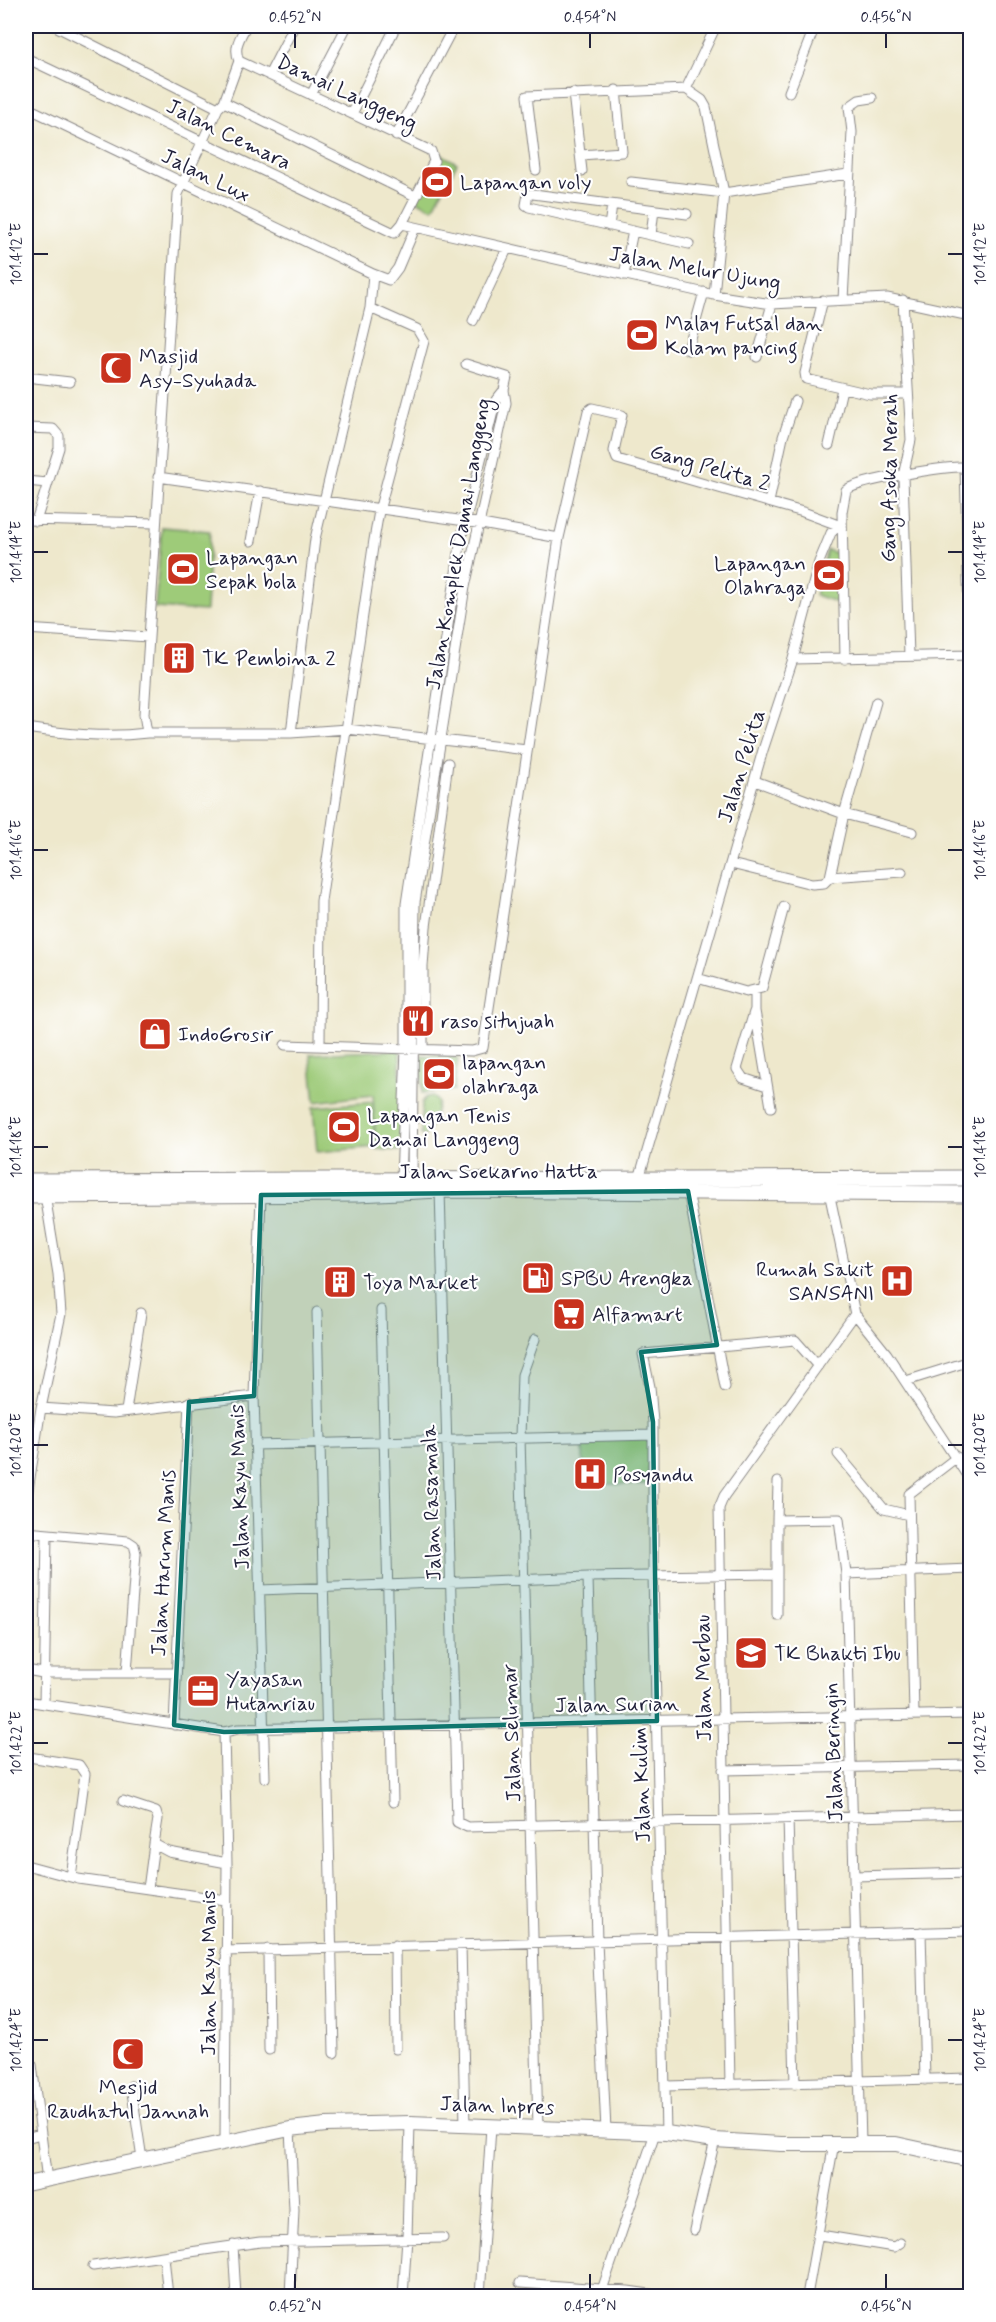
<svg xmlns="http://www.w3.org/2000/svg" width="996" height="2322" viewBox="0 0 996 2322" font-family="Mynerve,sans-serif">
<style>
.green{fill:#9ecb79;stroke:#60765a;stroke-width:1.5}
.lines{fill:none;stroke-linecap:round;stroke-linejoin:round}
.minor-casing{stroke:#888584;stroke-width:11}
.secondary-casing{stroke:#888584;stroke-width:16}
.primary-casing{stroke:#888584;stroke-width:17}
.minor{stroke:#fff;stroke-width:9}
.secondary{stroke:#fff;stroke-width:14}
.primary{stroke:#fff;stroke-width:15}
.marked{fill:#0f766e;fill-opacity:0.2;stroke:#0f766e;stroke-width:4.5;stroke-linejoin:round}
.ticks{fill:none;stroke:#22223b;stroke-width:2}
.labels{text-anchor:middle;stroke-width:4.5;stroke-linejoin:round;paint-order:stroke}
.street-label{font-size:21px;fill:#22223b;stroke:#fff}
.poi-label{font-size:21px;fill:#22223b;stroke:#fff;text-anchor:start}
.neatline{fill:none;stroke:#22223b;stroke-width:2}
.ticks-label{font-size:15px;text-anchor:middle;fill:#22223b}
</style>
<rect width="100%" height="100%" fill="#fff"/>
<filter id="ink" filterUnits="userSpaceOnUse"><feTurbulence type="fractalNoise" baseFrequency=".0167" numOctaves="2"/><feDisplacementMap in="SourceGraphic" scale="12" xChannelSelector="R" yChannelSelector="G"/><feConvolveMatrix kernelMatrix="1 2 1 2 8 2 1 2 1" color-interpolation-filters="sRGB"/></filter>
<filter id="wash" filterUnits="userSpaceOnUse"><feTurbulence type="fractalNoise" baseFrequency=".008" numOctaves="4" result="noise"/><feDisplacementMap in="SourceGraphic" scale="24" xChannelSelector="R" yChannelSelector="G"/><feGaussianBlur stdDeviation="1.35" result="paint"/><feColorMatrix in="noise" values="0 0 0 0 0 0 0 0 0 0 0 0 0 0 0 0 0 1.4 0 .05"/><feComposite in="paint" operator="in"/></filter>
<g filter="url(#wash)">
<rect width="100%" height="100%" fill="#eee8cc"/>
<path class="green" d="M441,154L457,163L433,209L416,200Z
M162,527L210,531L206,611L155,608Z
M827,550L839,554L838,603L815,595Z
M400,1050V1151L376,1149L373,1095L315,1102L310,1054Z
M422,1055L458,1058L454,1090L422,1093Z
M432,1096L438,1102C436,1112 432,1131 424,1136L421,1135L422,1103L426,1097Z
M373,1102L375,1147L317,1152L313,1107Z
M649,1438V1484H596L597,1464H583V1439Z"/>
</g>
<g filter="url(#ink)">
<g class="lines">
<defs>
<path id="minor" d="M55,26L218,108
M26,58L394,233L402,224L714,295L772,304L887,298L970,316
M239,61C233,47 240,38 246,26
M269,75L294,26
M789,92L815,26
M573,93L582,171
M311,95L347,26
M224,102L218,108L178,194L144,714L147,733H291L347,729L527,750
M26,107L373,274
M352,114L396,26
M396,136L454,26
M581,155L622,152L616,90
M536,170L527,96L686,89
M631,182L724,193L848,174
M687,214L533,194H528L526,205L529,207L689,244
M402,224L434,161L431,151L239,61L224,102L415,196
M609,226L612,205
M651,235L654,210
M624,275L633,231
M714,295L724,193L706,107L702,100L686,89L716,26
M823,300L805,373L806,379L870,394H908
M843,300L852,132L849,107L859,100L872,98
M903,300L911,440L903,476L909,656
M473,321L507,249
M688,350L704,292
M757,357L772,304
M26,377L70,382
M26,428L53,429L59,436V448L36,521
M829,445L842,389
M965,466L970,652
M158,477L465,521L559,538
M26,481L48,483
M769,502L783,437L795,401
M26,520L155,523
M251,541L260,491
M26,629L148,637
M793,659L970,655
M845,659L842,512L846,490C859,480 952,465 970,467
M26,728C66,734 106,738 147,733
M291,733L315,539L370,308L373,274L389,280L398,268L415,228
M755,781L844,814L912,832
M731,864L812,884L824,883L830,877L902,872
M830,877L844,814L876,702
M697,978L746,992L762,988L784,907
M755,992V1011L771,1107
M754,1012L737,1069L743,1078L767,1086
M320,1044L321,901L374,540L379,511L424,341L417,329L370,308
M285,1045L472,1051L483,1048L559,538L588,411L592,408L622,415L614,451L617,459L803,512L838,525
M423,1048V966L426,927L448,763
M412,1178L415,902L465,587L506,403L504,390L507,377L466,364
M401,1179L406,1048V904L461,539L496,400L504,390
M639,1179L763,750L793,659L819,562L831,533L841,523
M440,1190L457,1822L467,1827L970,1814
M688,1191L725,1387
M829,1192L855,1314L887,1354L970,1480
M261,1195L254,1396L265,1778
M381,1310L393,1802
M317,1312L334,2053
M535,1339L522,1375L520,1437L538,2128
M906,1381L970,1361
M41,1408L114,1413L254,1396
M126,1411L141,1313
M255,1445L653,1435
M838,1454L884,1509L909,1515
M26,1503L41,1408L61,1314L58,1274L45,1195
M777,1520L778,1482
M26,1532L128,1541L134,1545L136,1553L127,1672
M846,1574L970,1569
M588,1577L777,1574
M260,1590L588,1577L597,1942L606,2130
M777,1615V1520L839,1519L846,1574L861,2143
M26,1670L43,1673H175
M26,1701L224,1732L238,1729L970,1714
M44,1704L47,1534
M914,1715L909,1494L957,1457
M174,1725L189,1402
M224,1732L227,1863L225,2142
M26,1762L29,1757L79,1765L85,1774L71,1877
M723,1770L970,1765
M123,1801L156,1812L158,1819L154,1844L169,1852L227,1863
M788,1818L795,2084
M26,1865L78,1879L226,1900
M854,1876L970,1873
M148,1889L154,1844
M921,1932L925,2080
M461,1944L465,2126
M395,1945L396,2049
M268,1949L269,2050
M225,1951L970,1931
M32,2065L47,2180
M730,2085L719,1508L724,1496L855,1314
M131,2086L142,2159
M666,2086L970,2078
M666,2133L653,1576V1422L650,1387L643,1354L795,1340L818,1366
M26,2138L40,2134
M694,2230L715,2140
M820,2235L894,2247L900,2243
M233,2245L236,2296
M164,2257L168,2296
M93,2266L260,2242L443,2238
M520,2283L628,2291L663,2296
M290,2296L294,2210L290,2129
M403,2296L407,2238L410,2123
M480,2296L491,2127
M600,2296L655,2133
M807,2296L834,2143"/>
<path id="secondary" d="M26,2184L290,2129L326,2125L410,2123L666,2133L715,2140L781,2144H896L970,2160"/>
<path id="primary" d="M26,1181L970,1178
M26,1196L358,1194L440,1190L970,1194"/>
</defs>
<use href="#minor" class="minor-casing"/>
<use href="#secondary" class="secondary-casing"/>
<use href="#primary" class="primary-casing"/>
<use href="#minor" class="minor"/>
<use href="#secondary" class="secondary"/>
<use href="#primary" class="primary"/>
</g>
</g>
<path class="marked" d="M688,1191L717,1345L641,1352L653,1422L657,1721L224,1732L174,1725L189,1402L254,1396L261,1195Z"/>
<path class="ticks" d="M295,33V48M590,33V48M886,33V48M33,254H48M948,254H963M33,552H48M948,552H963M33,850H48M948,850H963M33,1147H48M948,1147H963M33,1445H48M948,1445H963M33,1743H48M948,1743H963M33,2040H48M948,2040H963M295,2274V2289M590,2274V2289M886,2274V2289"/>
<defs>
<symbol id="stadium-square" viewBox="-11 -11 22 22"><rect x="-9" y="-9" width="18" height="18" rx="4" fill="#c8321e" stroke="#fff"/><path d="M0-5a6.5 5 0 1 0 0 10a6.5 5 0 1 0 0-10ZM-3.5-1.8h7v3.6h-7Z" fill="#fff"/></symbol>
<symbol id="mosque-square" viewBox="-11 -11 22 22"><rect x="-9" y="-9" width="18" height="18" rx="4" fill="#c8321e" stroke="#fff"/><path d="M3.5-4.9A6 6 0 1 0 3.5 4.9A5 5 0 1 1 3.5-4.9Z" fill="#fff"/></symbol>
<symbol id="building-square" viewBox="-11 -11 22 22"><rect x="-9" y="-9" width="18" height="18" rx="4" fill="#c8321e" stroke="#fff"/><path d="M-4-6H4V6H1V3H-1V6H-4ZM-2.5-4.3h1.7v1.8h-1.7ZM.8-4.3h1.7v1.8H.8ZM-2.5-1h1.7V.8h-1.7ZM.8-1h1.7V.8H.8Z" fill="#fff"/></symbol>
<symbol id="restaurant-square" viewBox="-11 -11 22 22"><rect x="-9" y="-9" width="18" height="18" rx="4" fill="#c8321e" stroke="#fff"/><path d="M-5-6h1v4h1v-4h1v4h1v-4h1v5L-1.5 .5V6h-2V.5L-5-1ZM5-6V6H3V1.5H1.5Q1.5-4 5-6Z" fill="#fff"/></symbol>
<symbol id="shop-square" viewBox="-11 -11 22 22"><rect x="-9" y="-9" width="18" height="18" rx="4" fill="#c8321e" stroke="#fff"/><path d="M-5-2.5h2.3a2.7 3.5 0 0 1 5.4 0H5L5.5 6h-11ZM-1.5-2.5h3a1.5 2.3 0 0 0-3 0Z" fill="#fff"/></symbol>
<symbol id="fuel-square" viewBox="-11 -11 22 22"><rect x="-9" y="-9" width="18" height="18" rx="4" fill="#c8321e" stroke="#fff"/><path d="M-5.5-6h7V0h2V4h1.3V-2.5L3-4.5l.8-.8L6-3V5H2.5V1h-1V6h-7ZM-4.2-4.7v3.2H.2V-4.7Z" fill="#fff"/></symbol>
<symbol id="hospital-square" viewBox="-11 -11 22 22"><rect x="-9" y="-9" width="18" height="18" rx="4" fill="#c8321e" stroke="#fff"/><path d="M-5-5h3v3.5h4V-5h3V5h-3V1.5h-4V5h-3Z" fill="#fff"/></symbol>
<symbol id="supermarket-square" viewBox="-11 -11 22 22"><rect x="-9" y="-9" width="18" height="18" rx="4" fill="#c8321e" stroke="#fff"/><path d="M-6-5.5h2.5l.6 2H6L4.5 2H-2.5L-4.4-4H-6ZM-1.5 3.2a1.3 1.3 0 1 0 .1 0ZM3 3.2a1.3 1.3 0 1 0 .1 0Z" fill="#fff"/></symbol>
<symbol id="school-square" viewBox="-11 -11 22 22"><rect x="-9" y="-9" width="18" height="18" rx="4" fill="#c8321e" stroke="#fff"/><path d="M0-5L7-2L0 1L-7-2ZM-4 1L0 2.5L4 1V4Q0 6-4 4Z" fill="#fff"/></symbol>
<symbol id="office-square" viewBox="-11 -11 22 22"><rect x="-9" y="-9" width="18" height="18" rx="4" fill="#c8321e" stroke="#fff"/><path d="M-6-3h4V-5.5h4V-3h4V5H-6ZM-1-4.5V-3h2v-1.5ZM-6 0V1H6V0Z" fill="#fff"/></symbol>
</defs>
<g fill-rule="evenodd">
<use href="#stadium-square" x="418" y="163" width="38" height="38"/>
<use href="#stadium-square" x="623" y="316" width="38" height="38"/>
<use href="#mosque-square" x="97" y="349" width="38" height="38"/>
<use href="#stadium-square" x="164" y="550" width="38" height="38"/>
<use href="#stadium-square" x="810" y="556" width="38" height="38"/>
<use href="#building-square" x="160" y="639" width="38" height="38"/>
<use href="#restaurant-square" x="399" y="1002" width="38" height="38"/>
<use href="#shop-square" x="136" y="1015" width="38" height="38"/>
<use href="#stadium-square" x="420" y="1055" width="38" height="38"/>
<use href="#stadium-square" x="325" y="1108" width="38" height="38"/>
<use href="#fuel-square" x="519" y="1259" width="38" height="38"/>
<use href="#hospital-square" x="878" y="1262" width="38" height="38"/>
<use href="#building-square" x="321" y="1263" width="38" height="38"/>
<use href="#supermarket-square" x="550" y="1295" width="38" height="38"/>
<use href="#hospital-square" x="571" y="1455" width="38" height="38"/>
<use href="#school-square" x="732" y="1634" width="38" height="38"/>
<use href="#office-square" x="184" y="1672" width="38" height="38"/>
<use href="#mosque-square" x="109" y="2035" width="38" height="38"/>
</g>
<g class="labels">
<g class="street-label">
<text transform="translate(347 92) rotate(25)" y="7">Damai Langgeng</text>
<text transform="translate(229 134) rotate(26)" y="7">Jalan Cemara</text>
<text transform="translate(206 175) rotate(26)" y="7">Jalan Lux</text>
<text transform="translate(695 268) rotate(10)" y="7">Jalan Melur Ujung</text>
<text transform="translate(710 467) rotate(16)" y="7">Gang Pelita 2</text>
<text transform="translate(889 478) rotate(-89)" y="7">Gang Asoka Merah</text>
<text transform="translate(458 544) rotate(-80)" y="7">Jalan Komplek Damai Langgeng</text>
<text transform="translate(741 766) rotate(-73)" y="7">Jalan Pelita</text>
<text x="498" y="1178">Jalan Soekarno Hatta</text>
<text transform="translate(239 1487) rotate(-92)" y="7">Jalan Kayu Manis</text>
<text transform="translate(431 1503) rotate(-92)" y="7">Jalan Rasamala</text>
<text transform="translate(163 1563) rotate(-87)" y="7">Jalan Harum Manis</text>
<text transform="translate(703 1678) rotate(-91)" y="7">Jalan Merbau</text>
<text transform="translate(617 1704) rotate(-1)" y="7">Jalan Surian</text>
<text transform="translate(511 1733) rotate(-92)" y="7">Jalan Selumar</text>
<text transform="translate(833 1752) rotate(-92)" y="7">Jalan Beringin</text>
<text transform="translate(641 1785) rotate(-92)" y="7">Jalan Kulim</text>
<text transform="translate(208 1973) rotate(-90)" y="7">Jalan Kayu Manis</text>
<text transform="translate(497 2105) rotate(2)" y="7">Jalan Inpres</text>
</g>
<g class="poi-label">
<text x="460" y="189">Lapangan voly</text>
<text x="665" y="330">Malay Futsal dan<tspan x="665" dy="24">Kolam pancing</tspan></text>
<text x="139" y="363">Masjid<tspan x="139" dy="24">Asy-Syuhada</tspan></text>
<text x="206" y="564">Lapangan<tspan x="206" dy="24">Sepak bola</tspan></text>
<text x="806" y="570" text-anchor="end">Lapangan<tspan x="806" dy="24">Olahraga</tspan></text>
<text x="202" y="665">TK Pembina 2</text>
<text x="441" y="1028">raso situjuah</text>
<text x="178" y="1041">IndoGrosir</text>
<text x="462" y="1069">lapangan<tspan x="462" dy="24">olahraga</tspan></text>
<text x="367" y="1122">Lapangan Tenis<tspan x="367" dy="24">Damai Langgeng</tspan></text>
<text x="874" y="1276" text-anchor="end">Rumah Sakit<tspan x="874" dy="24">SANSANI</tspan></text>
<text x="561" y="1285">SPBU Arengka</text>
<text x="363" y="1289">Toya Market</text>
<text x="592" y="1321">Alfamart</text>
<text x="613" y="1481">Posyandu</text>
<text x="774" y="1660">TK Bhakti Ibu</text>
<text x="226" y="1686">Yayasan<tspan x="226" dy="24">Hutanriau</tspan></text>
<text x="128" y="2094" text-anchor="middle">Mesjid<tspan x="128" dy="24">Raudhatul Jannah</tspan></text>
</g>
</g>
<rect width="996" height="2322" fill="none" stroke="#fff" stroke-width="66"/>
<rect x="33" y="33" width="930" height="2256" class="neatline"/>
<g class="ticks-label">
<text x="295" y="22">0.452°N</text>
<text x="590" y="22">0.454°N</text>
<text x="886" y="22">0.456°N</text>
<text transform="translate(980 254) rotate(-90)" y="5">101.412°E</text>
<text transform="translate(16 254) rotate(-90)" y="5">101.412°E</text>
<text transform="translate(16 552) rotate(-90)" y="5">101.414°E</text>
<text transform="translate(980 552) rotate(-90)" y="5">101.414°E</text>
<text transform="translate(16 850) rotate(-90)" y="5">101.416°E</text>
<text transform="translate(980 850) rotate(-90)" y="5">101.416°E</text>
<text transform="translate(16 1147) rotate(-90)" y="5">101.418°E</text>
<text transform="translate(980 1147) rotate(-90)" y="5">101.418°E</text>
<text transform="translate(16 1445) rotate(-90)" y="5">101.420°E</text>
<text transform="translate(980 1445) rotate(-90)" y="5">101.420°E</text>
<text transform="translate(16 1743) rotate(-90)" y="5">101.422°E</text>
<text transform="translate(980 1743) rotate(-90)" y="5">101.422°E</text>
<text transform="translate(16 2040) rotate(-90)" y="5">101.424°E</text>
<text transform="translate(980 2040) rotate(-90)" y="5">101.424°E</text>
<text x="295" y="2311">0.452°N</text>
<text x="590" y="2311">0.454°N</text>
<text x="886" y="2311">0.456°N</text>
</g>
</svg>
